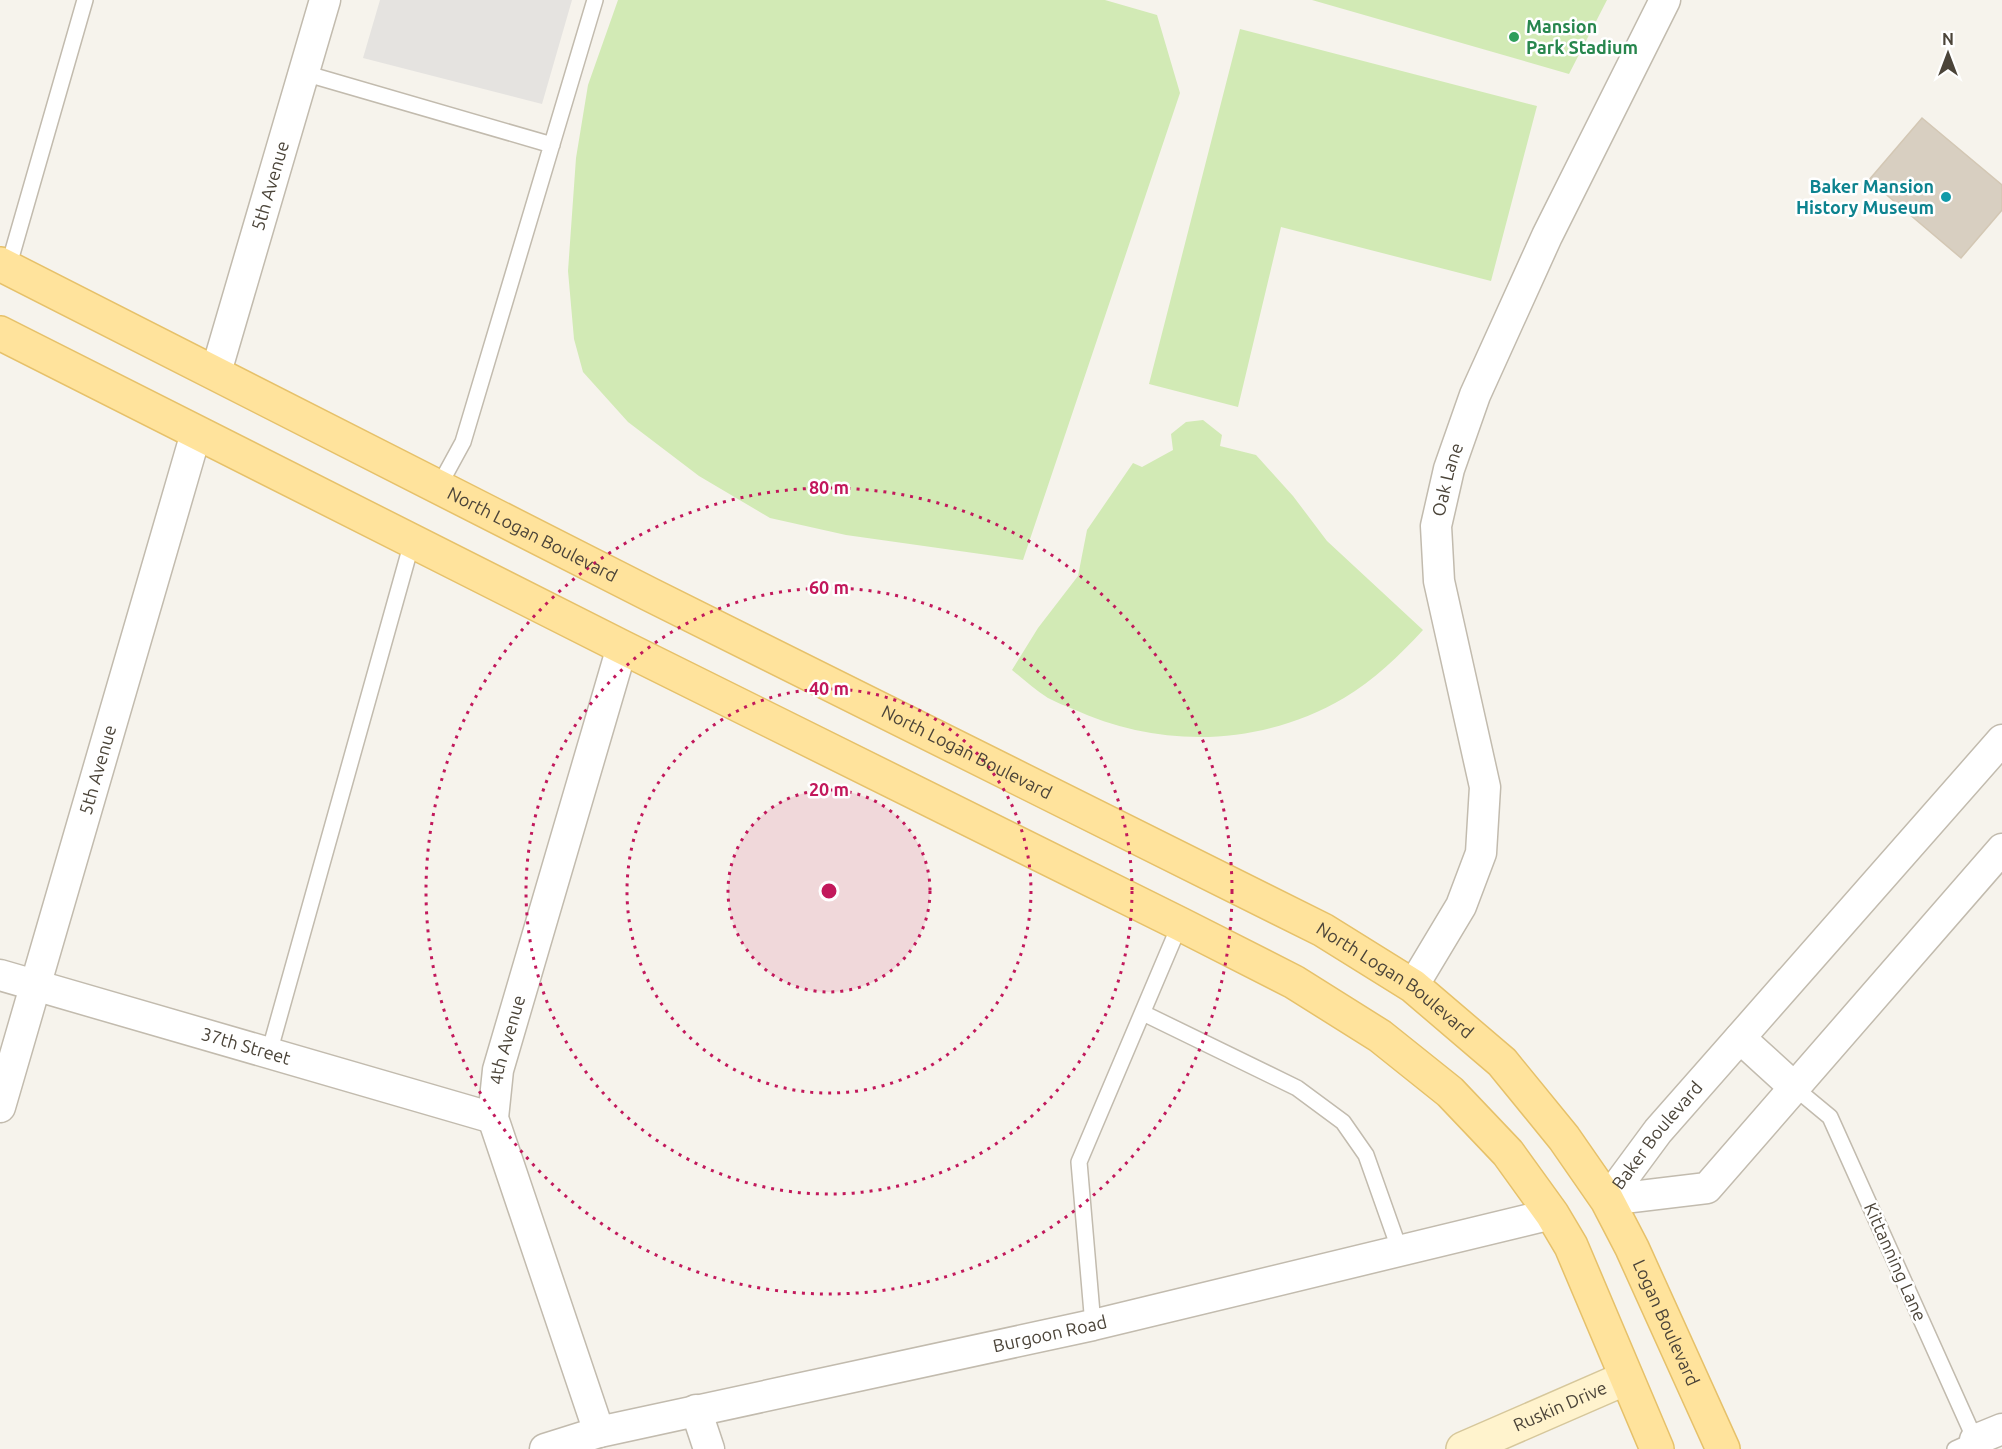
<svg xmlns="http://www.w3.org/2000/svg" width="2002" height="1449" viewBox="0 0 2002 1449" font-family="Ubuntu,sans-serif">
<style>
.green{fill:#d2eab5}
.parking{fill:#e5e3e0}
.building{fill:#d8cfc1;stroke:#d3c7b4;stroke-width:1.5}
.lines{fill:none;stroke-linecap:round;stroke-linejoin:round}
.lane-casing{stroke:#c2bbae;stroke-width:18}
.street-casing{stroke:#c2bbae;stroke-width:33}
.secondary-casing{stroke:#d6c79b;stroke-width:36}
.primary-casing{stroke:#e6c16a;stroke-width:36}
.lane{stroke:#fff;stroke-width:15}
.street{stroke:#fff;stroke-width:30}
.secondary{stroke:#fff3cd;stroke-width:33}
.primary{stroke:#ffe39c;stroke-width:33}
.ring{fill:none;stroke:#c2185b;stroke-width:3;stroke-dasharray:3 6}
.leisure-dot{fill:#2e9e5b;stroke:#fff;stroke-width:2}
.culture-dot{fill:#0f9aa8;stroke:#fff;stroke-width:2}
.labels{text-anchor:middle;stroke-width:5;stroke-linejoin:round;paint-order:stroke}
.leisure-label{font-size:18px;font-weight:bold;fill:#27864d;stroke:#fff;text-anchor:start}
.street-label{font-size:18px;fill:#4b4439;stroke:#fff}
.culture-label{font-size:18px;font-weight:bold;fill:#0d838f;stroke:#fff;text-anchor:end}
.centre{fill:#c2185b;stroke:#fff;stroke-width:3}
.ring-label{font-size:18px;text-anchor:middle;font-weight:bold;fill:#c2185b;stroke:#fff;stroke-width:5;stroke-linejoin:round;paint-order:stroke}
</style>
<rect width="100%" height="100%" fill="#f6f3ec"/>
<path class="green" d="M618,0H1105L1157,15L1180,93L1023,560L846,535L770,518L699,476L628,422L583,372L574,339L568,271L576,158L588,85Z
M1312,0H1607L1569,74Z
M1240,29L1537,106L1491,281L1281,227L1238,407L1149,384Z
M1203,420L1222,435L1220,446L1256,455L1293,496L1327,541L1423,630C1399,656 1374,680 1344,698C1260,747 1160,749 1073,709C1065,706 1056,702 1048,698C1035,690 1023,679 1012,670L1038,628L1078,576L1087,530L1133,463L1142,467L1173,450L1171,434L1186,422Z"/>
<path class="parking" d="M380,0H572L542,104L363,58Z"/>
<path class="building" d="M1922,118L2002,185V210L1961,258L1869,180Z"/>
<g class="lines">
<defs>
<path id="lane" d="M304,73L552,145
M8,268L85,0
M439,486L463,442L595,0
M1143,1013L1297,1088L1343,1122L1366,1155L1400,1251
M269,1053L412,542
M1795,1088L1830,1117L1977,1444
M1093,1325L1079,1162L1180,924
M1955,1449L1975,1440"/>
<g id="street">
<path id="s1" d="M216,372L325,0"/>
<path id="s2" d="M0,975L493,1118"/>
<path id="s3" d="M1413,986L1461,906L1481,853L1485,787L1439,581L1436,526L1449,469L1475,395L1547,236L1665,0"/>
<path d="M1740,1038L1795,1088"/>
<path id="s4" d="M0,1107L196,433"/>
<path id="s5" d="M1607,1200L1658,1131L2002,740"/>
<path d="M1607,1200L1707,1188L2002,849"/>
<path d="M696,1410L709,1449"/>
<path id="s6" d="M599,1432L493,1118L498,1070L622,647"/>
<path d="M1975,1440L2002,1429"/>
<path id="s7" d="M545,1449L599,1432L1093,1325L1552,1214"/>
</g>
<g id="secondary">
<path id="s8" d="M1463,1449L1626,1378"/>
</g>
<g id="primary">
<path id="s9" d="M0,264L649,594L1323,930L1413,986L1502,1062L1564,1138L1607,1200L1632,1248L1723,1449"/>
<path d="M0,333L622,647L1180,924L1294,982L1380,1036L1450,1092L1508,1153L1552,1214L1571,1246L1657,1449"/>
</g>
</defs>
<use href="#lane" class="lane-casing"/>
<use href="#street" class="street-casing"/>
<use href="#secondary" class="secondary-casing"/>
<use href="#primary" class="primary-casing"/>
<use href="#lane" class="lane"/>
<use href="#street" class="street"/>
<use href="#secondary" class="secondary"/>
<use href="#primary" class="primary"/>
</g>
<circle cx="829" cy="891" r="101" fill="#c2185b" fill-opacity=".12"/>
<g class="ring">
<circle cx="829" cy="891" r="101"/>
<circle cx="829" cy="891" r="202"/>
<circle cx="829" cy="891" r="303"/>
<circle cx="829" cy="891" r="403"/>
</g>
<circle class="leisure-dot" cx="1514" cy="37" r="6"/>
<circle class="culture-dot" cx="1946" cy="197" r="6"/>
<g class="labels">
<g class="leisure-label">
<text x="1526" y="33">Mansion<tspan x="1526" dy="21">Park Stadium</tspan></text>
</g>
<g class="street-label">
<text dy="6" stroke="none"><textPath href="#s1" startOffset="194">5th Avenue</textPath></text>
<text dy="6" stroke="none"><textPath href="#s3" startOffset="530">Oak Lane</textPath></text>
<text dy="6" stroke="none"><textPath href="#s9" startOffset="597">North Logan Boulevard</textPath></text>
<text dy="6" stroke="none"><textPath href="#s9" startOffset="1083">North Logan Boulevard</textPath></text>
<text dy="6" stroke="none"><textPath href="#s4" startOffset="351">5th Avenue</textPath></text>
<text dy="6" stroke="none"><textPath href="#s9" startOffset="1569">North Logan Boulevard</textPath></text>
<text dy="6" stroke="none"><textPath href="#s6" startOffset="411">4th Avenue</textPath></text>
<text dy="6" stroke="none"><textPath href="#s2" startOffset="256">37th Street</textPath></text>
<text dy="6" stroke="none"><textPath href="#s5" startOffset="82">Baker Boulevard</textPath></text>
<text transform="translate(1895 1262) rotate(66)" y="6">Kittanning Lane</text>
<text dy="6" stroke="none"><textPath href="#s9" startOffset="2014">Logan Boulevard</textPath></text>
<text dy="6" stroke="none"><textPath href="#s7" startOffset="518">Burgoon Road</textPath></text>
<text dy="6" stroke="none"><textPath href="#s8" startOffset="106">Ruskin Drive</textPath></text>
</g>
<g class="culture-label">
<text x="1934" y="193">Baker Mansion<tspan x="1934" dy="21">History Museum</tspan></text>
</g>
</g>
<circle cx="829" cy="891" r="9" class="centre"/>
<g class="ring-label">
<text x="829" y="494">80 m</text>
<text x="829" y="594">60 m</text>
<text x="829" y="695">40 m</text>
<text x="829" y="796">20 m</text>
</g>
<g transform="translate(1948 54)" stroke="#ffffff" stroke-width="4.5" paint-order="stroke">
<path d="M0-4.5L10 22L0 15L-10 22Z" fill="#4b4439"/>
<text y="-9" font-size="16" font-weight="bold" text-anchor="middle" fill="#4b4439">N</text>
</g>
</svg>
